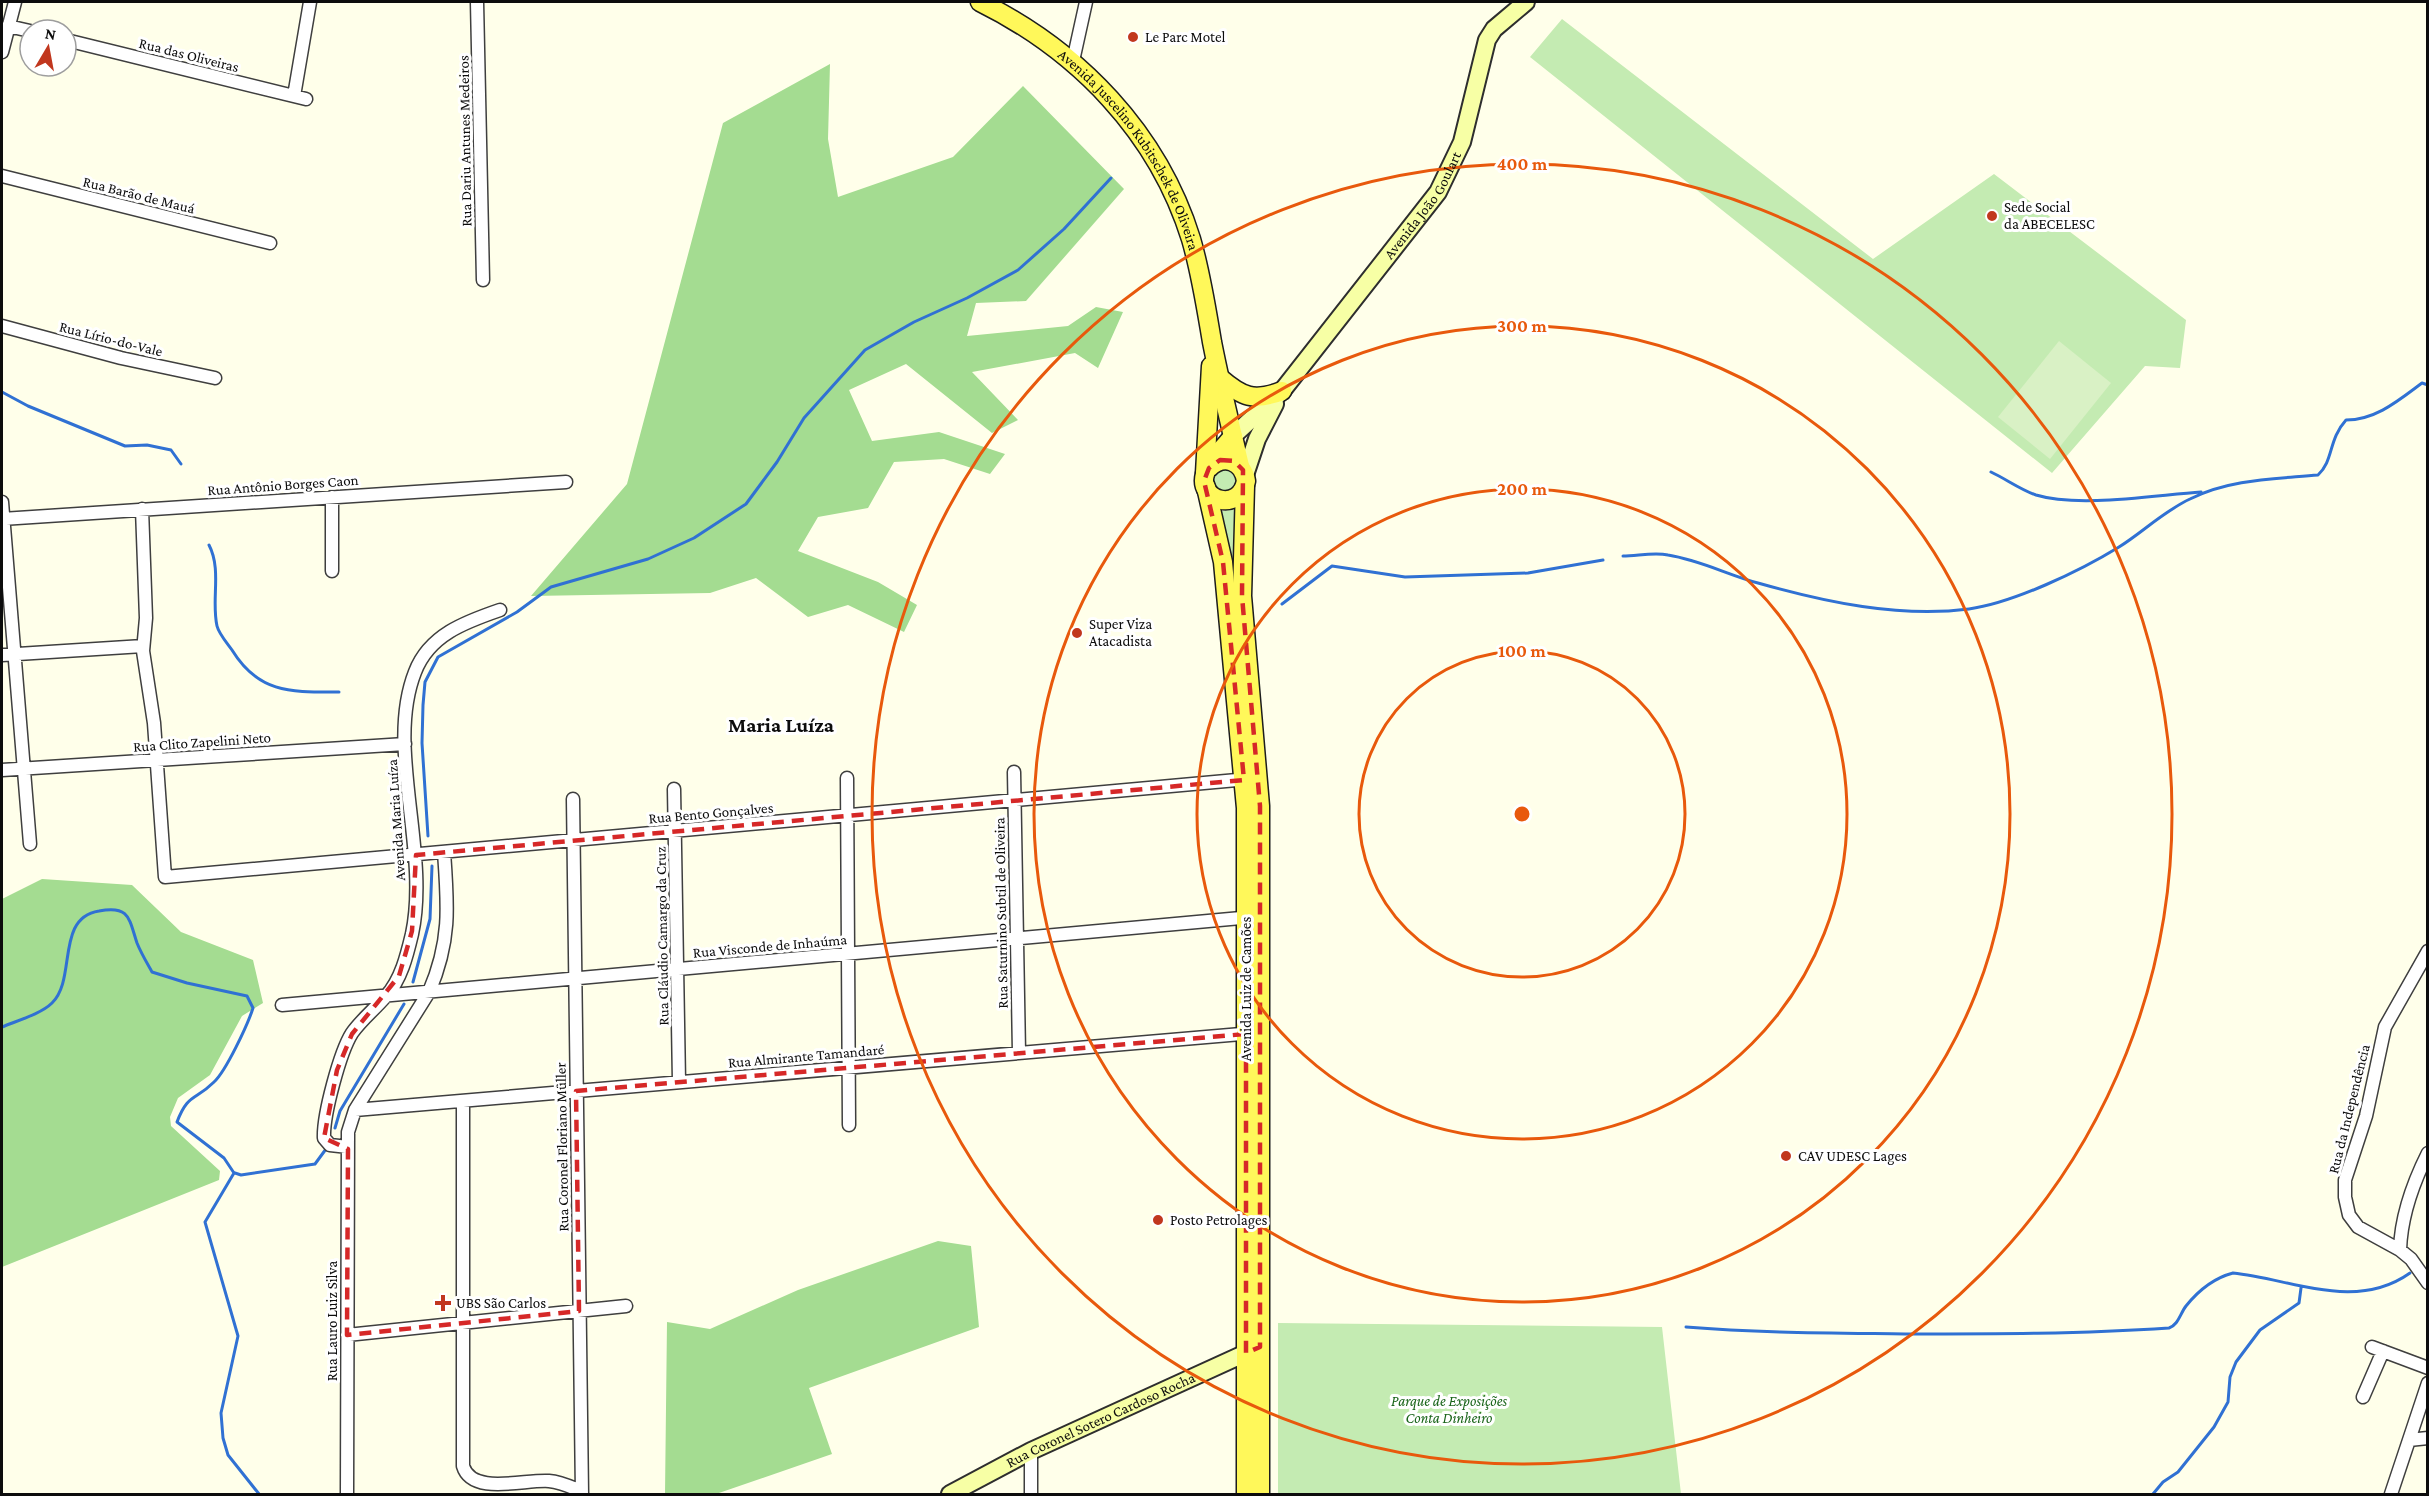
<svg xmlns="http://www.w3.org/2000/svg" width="2429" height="1496" viewBox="0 0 2429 1496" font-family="'Crimson Pro',serif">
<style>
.green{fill:#c4ebb2}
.forest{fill:#a4dc91}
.pitch{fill:#d9f1c5}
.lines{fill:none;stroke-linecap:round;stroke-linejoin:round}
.stream{stroke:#3071d3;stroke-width:3}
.street-casing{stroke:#3f3f3f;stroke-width:15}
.secondary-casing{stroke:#2e2e2e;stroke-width:20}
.primary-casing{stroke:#1d1d1d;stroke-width:21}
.street{stroke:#fff;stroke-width:12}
.secondary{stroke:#f7ffa5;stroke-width:16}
.primary{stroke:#fff85a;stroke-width:18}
.marked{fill:none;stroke:#d62828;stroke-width:4.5;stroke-dasharray:12 8;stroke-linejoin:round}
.ring{fill:none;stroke:#e8590c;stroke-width:3}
.poi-dot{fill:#c1371e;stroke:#fff;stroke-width:2}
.labels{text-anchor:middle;stroke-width:6;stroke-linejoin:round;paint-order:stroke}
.poi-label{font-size:15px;fill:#0c0c0c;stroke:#fff;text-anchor:start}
.street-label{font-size:15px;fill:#0c0c0c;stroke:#fff}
.park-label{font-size:15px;font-style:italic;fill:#1a651a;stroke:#fff}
.district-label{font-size:21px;font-weight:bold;fill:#0c0c0c;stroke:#fff}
.centre{fill:#e8590c;stroke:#fff;stroke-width:3}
.ring-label{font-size:18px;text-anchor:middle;font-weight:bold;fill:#e8590c;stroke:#fff;stroke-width:6;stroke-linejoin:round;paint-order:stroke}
</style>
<rect width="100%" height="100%" fill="#ffffea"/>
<path class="green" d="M1562,19L1873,259L1994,174L2186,320L2180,368L2145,366L2052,473L1530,57Z
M1212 480a12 12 0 1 1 24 0a12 12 0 1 1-24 0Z
M1236,509V593L1216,512Z
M1278,1323L1662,1327L1681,1494H1278Z"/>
<path class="forest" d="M830,64L828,139L838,197L953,157L1023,86L1124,189L1026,301L976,303L967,336L1068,326L1096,307L1123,312L1098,368L1075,353L972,372L1018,420L992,433L906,364L849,390L872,441L939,432L1005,454L990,474L944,459L894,462L868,508L818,517L798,551L878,582L917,605L904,632L848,605L808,617L756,578L710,593L531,596L627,484L723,123Z
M42,879L132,885L181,932L253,960L263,1003L242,1016L210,1075L178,1098L170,1117L171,1126L220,1171L219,1180L2,1267V899Z
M938,1241L971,1246L979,1327L809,1388L832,1454L716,1494H665L667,1322L710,1329L798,1290Z"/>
<path class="pitch" d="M2059,341L2111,383L2050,459L1998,417Z"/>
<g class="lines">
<path class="stream" d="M2,392L28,406L125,446L147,445L171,450L181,464
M1991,472C2006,479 2021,490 2036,495C2079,508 2156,495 2201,492
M209,545C222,570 211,600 217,626C219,634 227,643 232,650C259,694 292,692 339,692
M1623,556C1637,556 1654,552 1668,555C1700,560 1728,575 1758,583C1825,602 1899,618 1969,609C2013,603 2080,571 2119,547C2143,532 2164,511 2190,499C2229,479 2275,479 2318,475C2334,460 2328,440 2346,420C2376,420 2399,400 2422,383L2428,385
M1282,604L1332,566L1405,577L1528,573L1603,560
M428,836L422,743L423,705L425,682L438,657L517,612L551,587L648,559L694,538L746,504L777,462L804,418L865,350L914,322L967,298L1018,270L1064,229L1111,178
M413,982L430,919L432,866
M2,1027C16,1021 41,1014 52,1003C77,979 55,918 99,911C130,905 129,919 137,943C141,953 147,963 152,972L187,983L247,996L253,1008C248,1024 226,1071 214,1082C195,1101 188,1093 177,1122L224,1158L234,1173L205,1222L238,1336L221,1413L223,1438L228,1455L259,1494
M335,1128L340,1111L404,1004
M235,1173L241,1175L315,1164L326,1149
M1686,1327C1759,1333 1832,1333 1905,1334C1993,1334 2081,1334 2169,1328C2178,1325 2180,1314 2186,1306C2198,1291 2214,1278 2233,1273C2292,1279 2355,1312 2410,1273
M2153,1494L2163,1482L2178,1472L2214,1427L2228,1402L2230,1377L2236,1362L2260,1330L2299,1303L2301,1288"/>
<defs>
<path id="street" d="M477,2L483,280
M8,26L30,31
M66,40L306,99
M2,52L15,2
M1073,61L1086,2
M294,96L310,2
M2,176L270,243
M2,326L121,358L215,378
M332,497V571
M2,502L30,844
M142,509L146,618L143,651L154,723L165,877L1248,779
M2,519L566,482
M2,655L143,646
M2,770L405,744
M1014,772L1019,1053
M847,778L849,1125
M674,789L679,1082
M573,799L582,1494
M2428,951L2385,1027L2366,1116L2345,1180V1197L2349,1215L2358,1227L2400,1250L2411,1259L2428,1283
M282,1005L1252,917
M463,1101V1466C472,1496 525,1479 549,1481C561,1482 571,1487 581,1491
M355,1110L1253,1033
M348,1147L330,1145L324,1138C323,1115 340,1052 352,1033C362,1019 375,1009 386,996C401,980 407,955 412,934C430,850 385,748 415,672C429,635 465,622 500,610
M2400,1250C2401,1216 2413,1183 2428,1153
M347,1335L626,1306
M2372,1347L2428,1368
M2363,1397L2383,1351
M2409,1440L2428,1438
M1031,1451V1494
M347,1494L348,1132L355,1110L429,992C451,941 448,906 444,852
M2391,1494L2428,1383"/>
<g id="secondary">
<path id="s1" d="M1233,436L1282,391L1438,192L1462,142L1487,40L1494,29L1526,2"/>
<path d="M1245,475L1257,439L1275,404"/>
<path id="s2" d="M950,1494L1031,1451L1257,1348"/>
</g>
<g id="primary">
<path id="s3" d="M980,2C1079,51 1158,133 1191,239C1201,273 1206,307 1212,342C1220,383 1230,424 1240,466"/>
<path d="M1220,378C1242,397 1254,402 1282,391"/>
<path d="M1209,468C1223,454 1243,460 1246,481C1240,513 1197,501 1205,474C1209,461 1225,447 1233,436"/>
<path d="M1205,473L1211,366"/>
<path d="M1245,486L1242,596L1260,806V1494"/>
<path d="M1206,487L1223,562L1246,808V1494"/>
</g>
</defs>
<use href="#street" class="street-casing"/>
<use href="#secondary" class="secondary-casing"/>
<use href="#primary" class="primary-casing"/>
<use href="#street" class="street"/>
<use href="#secondary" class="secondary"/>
<use href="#primary" class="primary"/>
</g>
<path class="marked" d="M1220,460L1234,461L1243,470L1242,596L1260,806V1347L1246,1353V1034L576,1091L579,1311L347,1335L348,1149L324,1138L337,1070L352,1034L399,976L412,931L416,855L1244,780L1223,562L1204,481L1209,468Z"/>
<g class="ring">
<circle cx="1522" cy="814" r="163"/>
<circle cx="1522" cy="814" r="325"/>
<circle cx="1522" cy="814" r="488"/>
<circle cx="1522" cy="814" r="650"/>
</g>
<g class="poi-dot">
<circle cx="1133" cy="37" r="6"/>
<circle cx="1992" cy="216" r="6"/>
<circle cx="1077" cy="633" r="6"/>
<circle cx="1786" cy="1156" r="6"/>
<circle cx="1158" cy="1220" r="6"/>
<path d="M440 1294h6v6h6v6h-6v6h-6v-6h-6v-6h6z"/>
</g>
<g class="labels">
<g class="poi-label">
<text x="1145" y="42">Le Parc Motel</text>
<text x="2004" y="212">Sede Social<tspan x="2004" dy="17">da ABECELESC</tspan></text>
<text x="1089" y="629">Super Viza<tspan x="1089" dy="17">Atacadista</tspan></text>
<text x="1798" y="1161">CAV UDESC Lages</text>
<text x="1170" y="1225">Posto Petrolages</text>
<text x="456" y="1308">UBS São Carlos</text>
</g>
<g class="street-label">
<text transform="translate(189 55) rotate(14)" y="5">Rua das Oliveiras</text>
<text transform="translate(465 141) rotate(-91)" y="5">Rua Dariu Antunes Medeiros</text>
<text dy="5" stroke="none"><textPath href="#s3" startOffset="216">Avenida Juscelino Kubitschek de Oliveira</textPath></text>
<text transform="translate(139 195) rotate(14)" y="5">Rua Barão de Mauá</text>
<text dy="5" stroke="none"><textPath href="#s1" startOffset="300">Avenida João Goulart</textPath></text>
<text transform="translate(111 339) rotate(14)" y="5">Rua Lírio-do-Vale</text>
<text transform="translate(283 485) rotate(-4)" y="5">Rua Antônio Borges Caon</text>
<text transform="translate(202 742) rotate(-4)" y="5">Rua Clito Zapelini Neto</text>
<text transform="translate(711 813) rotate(-5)" y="5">Rua Bento Gonçalves</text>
<text transform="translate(396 820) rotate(-94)" y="5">Avenida Maria Luíza</text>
<text transform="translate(1001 913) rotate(-91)" y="5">Rua Saturnino Subtil de Oliveira</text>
<text transform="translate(662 936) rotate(-91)" y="5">Rua Cláudio Camargo da Cruz</text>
<text transform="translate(770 946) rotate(-5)" y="5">Rua Visconde de Inhaúma</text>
<text transform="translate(1246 989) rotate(-90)" y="5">Avenida Luiz de Camões</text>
<text transform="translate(806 1056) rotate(-5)" y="5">Rua Almirante Tamandaré</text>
<text transform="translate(2349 1109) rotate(-76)" y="5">Rua da Independência</text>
<text transform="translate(562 1147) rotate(-91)" y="5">Rua Coronel Floriano Müller</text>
<text transform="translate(332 1321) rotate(-90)" y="5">Rua Lauro Luiz Silva</text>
<text dy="5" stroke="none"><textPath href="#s2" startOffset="168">Rua Coronel Sotero Cardoso Rocha</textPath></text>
</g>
<g class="park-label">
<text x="1449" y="1406">Parque de Exposições<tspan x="1449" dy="17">Conta Dinheiro</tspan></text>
</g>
<g class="district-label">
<text x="781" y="732">Maria Luíza</text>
</g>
</g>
<circle cx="1522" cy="814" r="9" class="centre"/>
<g class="ring-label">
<text x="1522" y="170">400 m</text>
<text x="1522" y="332">300 m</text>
<text x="1522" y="495">200 m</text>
<text x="1522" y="657">100 m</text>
</g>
<rect width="2429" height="1496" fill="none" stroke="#0c0c0c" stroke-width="6"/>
<g transform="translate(48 48) rotate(10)"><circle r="28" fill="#ffffff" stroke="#9e9e9e" stroke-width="1.5"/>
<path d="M0-4.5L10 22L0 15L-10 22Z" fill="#c1371e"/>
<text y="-9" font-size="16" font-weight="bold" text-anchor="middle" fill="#0c0c0c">N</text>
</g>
</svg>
